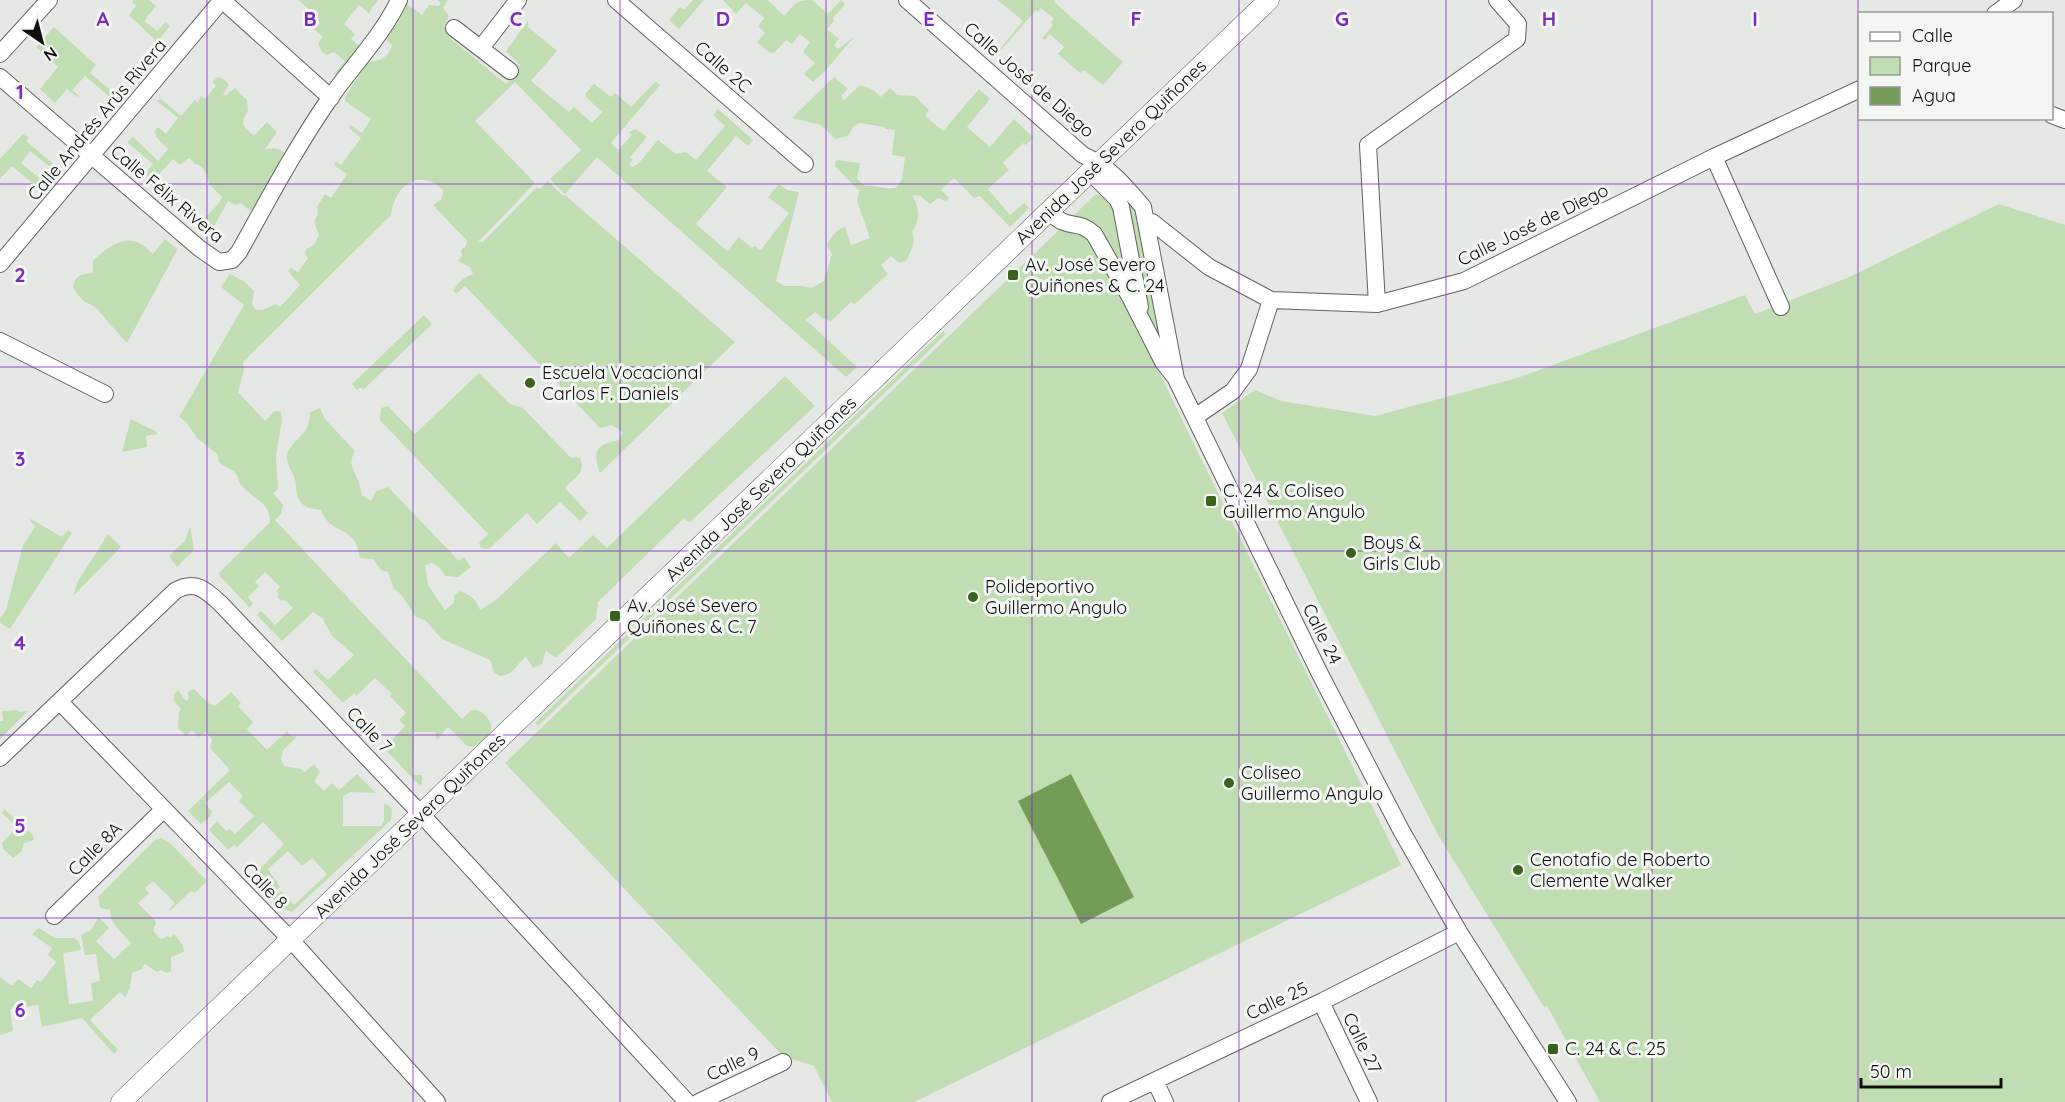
<svg xmlns="http://www.w3.org/2000/svg" width="2065" height="1102" viewBox="0 0 2065 1102" font-family="Quicksand,sans-serif">
<style>
.green{fill:#c1deb2}
.water{fill:#729c58}
.lines{fill:none;stroke-linecap:round;stroke-linejoin:round}
.minor-casing{stroke:#60625f;stroke-width:18}
.tertiary-casing{stroke:#60625f;stroke-width:21}
.minor{stroke:#fff;stroke-width:16}
.tertiary{stroke:#fff;stroke-width:20}
.grid{fill:none;stroke:#7b2cbf;stroke-width:1.5;stroke-opacity:0.55}
.poi-dot{fill:#3a621e;stroke:#f4f6f3;stroke-width:2}
.labels{text-anchor:middle;stroke-width:6;stroke-linejoin:round;paint-order:stroke}
.street-label{font-size:18px;fill:#0d0e0d;stroke:#f4f6f3}
.poi-label{font-size:18px;fill:#0d0e0d;stroke:#f4f6f3;text-anchor:start}
.grid-label{font-size:20px;text-anchor:middle;font-weight:bold;fill:#7b2cbf;stroke:#f4f6f3;stroke-width:6;stroke-linejoin:round;paint-order:stroke}
</style>
<rect width="100%" height="100%" fill="#e6e8e5"/>
<path class="green" d="M133,0H149L156,6L144,21L157,31L166,22L170,26L157,42L129,15L136,6L132,2Z
M298,0H378L370,11V14L359,5L344,24L355,34L351,39L362,48L338,79L334,74L345,61L334,52L327,55L322,52L318,43L323,37L302,19L310,10Z
M437,0H448L443,8L449,16L444,26L449,37L506,84L520,65L506,51L527,22L529,24L527,26L557,51L531,81L569,112L574,107L592,123L602,112L586,97L585,94L594,84L611,97L615,93L631,107L656,81L660,85L611,143L618,150L632,135L629,132L636,129L647,137L630,157L633,160L629,164L632,167L638,164L658,140L676,154L686,152L696,160L725,126L713,115L718,109L753,140L748,146L736,136L707,171L727,187L696,224L727,251L739,237L752,248L754,246L761,250L789,213L768,197L779,184L787,190L799,192L776,281L785,286H803L811,288L824,281L832,254L827,246C829,238 837,229 845,227L851,245L870,238L857,201L859,191L835,166L836,160L860,163L857,179L865,186C877,184 886,191 897,187L902,179L905,157L892,155L895,130L885,129V127L859,123L853,127L848,136L835,139L821,125L792,118L834,77L848,89L841,96L844,100L860,85L872,89L881,97L890,88L897,95L915,96L929,110L925,116L943,131L979,89L990,99L967,127L990,147L1014,119L1034,138L1026,145L1023,143L1003,163L1009,170L988,189L1010,215L1024,203L1029,208L1010,227L980,196L974,198L954,178L941,190L949,198L946,201L938,198L930,204L920,196L912,195C920,209 921,218 912,232C917,243 911,250 906,261L899,263L891,256L881,265L888,274L855,304L851,302L831,321L822,318L815,312L806,320L857,367L846,377L597,157L565,194L550,179L581,150L515,82L475,121L535,183L478,242H483L537,187L540,189L548,181L563,196L565,195L735,342L600,473C592,452 596,444 619,440L623,432L612,425L600,428L465,286L456,294L453,290C459,282 464,277 473,274L470,267L458,261L462,256L461,250L466,246L467,241L433,205L441,200L443,190C418,167 395,186 391,215L243,362L244,371L238,392L265,421L275,411L281,412L282,419L276,457L278,489L273,493L283,505L281,514L275,520L462,719C466,716 469,711 474,710C483,709 493,722 491,730C489,738 479,743 473,747L467,746L448,727L437,740L435,732H414L413,773L414,775H422V785L418,784L384,748L405,726L399,720L406,713L390,696L392,694L375,678L356,696L354,693L343,703L313,672L316,669L328,680L354,655L332,636L323,619L313,612L282,641L257,615L261,611L275,625L293,608L286,601L280,600L277,596L279,594L276,591L280,587L265,572L255,582L259,586L248,597L253,604L249,607L218,574L270,522C271,503 253,499 242,486C238,482 239,476 235,473C231,468 223,466 219,462L217,454L197,438L186,422L179,417L244,305L221,287L230,274L245,282L254,291L252,304L256,310H262L276,304L280,307L300,285L288,271L291,268L298,272L308,258L305,254L306,249L314,245L319,235L314,222L318,214L317,207L325,194L331,198L347,174L334,165L336,161L341,165L361,138L349,128L350,125L362,133L371,119L345,101V97L367,63C380,60 389,58 392,45L385,38L407,4L422,15L429,5L439,6L441,3Z
M693,0H704L679,29L669,20L680,7L684,10Z
M723,0H768L784,16C795,4 796,0 812,0L828,14L841,0L845,4L833,18L834,21L827,29L839,39L834,45L838,49L854,37L826,70L813,82L804,74L815,63L803,52L810,42L800,34L792,44L786,40L774,53L769,52L757,42L765,33L758,26L764,18L746,3L736,14Z
M998,0H1055L1054,2L1123,62L1103,85L1084,70L1080,73L1058,54L1064,47L1050,34L1045,40L1042,38L1053,25L1051,23L1054,19L1041,8L1038,12L1036,10L1001,50L1000,49L1023,21Z
M54,27L96,65L90,73L115,94L111,98L85,76L72,90L79,96L77,97L67,89L55,103L40,89L58,67L36,47Z
M218,77L223,79L229,84L223,95H226L235,88L247,100L248,111L243,120L244,126L254,136L267,122L277,132L265,149C274,148 283,147 287,158L255,210H249L241,203L235,205L228,201L209,235L202,231L198,226L219,203L222,197L209,184L207,175L201,166L195,164L190,158L187,159L180,165L173,159L152,182L144,175L153,164L127,142L133,137L158,161L168,149L156,137L157,135L154,132L158,127L166,134L178,118L157,101L161,99L181,116L195,100L198,103L201,96L205,99L216,86L212,82Z
M23,134L29,138L26,141L58,168L54,170L30,151L21,163L44,182L39,189L12,166L0,179V159Z
M1096,194L1104,197L1116,210L1129,280L1099,227L1091,221L1074,215Z
M1999,204L2065,225V1102H1600L1547,1006L1544,1007L1438,835L1222,413L1255,390L1281,401L1375,416L1517,378L1745,295L1755,314L1847,278Z
M1131,205H1136L1165,346L1151,325L1146,308L1128,209Z
M1065,229L1087,234L1116,282L1187,430L1401,865L914,1102H832L814,1066L783,1056L505,763L1059,230Z
M165,239L177,249L176,252L127,343C117,332 107,321 98,310C95,306 89,304 85,302C80,298 76,293 73,287C75,275 82,274 93,273V261C104,249 124,234 141,244C145,246 149,251 153,254Z
M424,315L432,324L363,390L361,387L357,390L352,384Z
M943,331L946,334L538,726L535,723Z
M479,373L510,404L523,408L570,457L580,458C587,473 574,478 565,488L588,513L580,521L560,502L537,524L527,513L489,549L481,548L479,543L488,534L380,420L381,408L388,406L415,434Z
M785,376L815,406L690,522L683,519L598,602L596,619L556,658L546,651L542,664L533,668L526,657C515,665 515,675 499,676L494,672L490,660L442,639L426,621L415,616L401,594L394,589L388,572L381,570L373,559L360,558C358,551 358,545 353,539C342,526 329,531 321,510C313,509 304,508 300,501C295,494 297,486 295,479C292,470 284,462 288,452C295,436 310,436 310,412L320,408L325,419L355,451C348,464 353,468 358,480C360,485 361,491 362,495L371,501L376,491L388,487L459,561L464,557L471,567L458,577L445,576L439,567L432,563L425,565L428,585L445,610L454,603V596L460,591C472,596 476,599 480,610L496,600L556,543L569,558L593,535L607,548Z
M131,419L157,432V434L146,436L147,447L122,452Z
M31,519L62,537L68,530L72,533L10,629L0,623V618L6,610L23,545L35,527L30,520Z
M190,526L194,550L177,567L169,556L185,541Z
M108,534L121,547L73,596L78,581Z
M194,689L208,703L215,706L231,692L241,703L238,706L253,722L247,729L267,750L287,731L290,735L297,737L283,750L281,759L284,766L301,769L305,772L314,764L320,772L314,781L324,791L332,783L339,790L357,774L376,793L351,792L343,796V826H381L384,821V804L388,805L392,809L391,820L292,912L284,909L273,898L281,891L294,905L327,874L312,858L302,866L288,851L268,869L280,887L271,896L252,877L284,844L263,822L237,847L234,845L228,850L209,830L217,821L226,831L230,829L235,834L254,816L239,801L243,796L229,782L205,803L212,812L210,814L211,816L201,824L188,811L230,770L210,748L212,739L206,732L199,737L192,730L186,736L178,728L179,712L181,709L174,702V694L178,690L186,701L189,699L188,692Z
M17,710L20,712L28,711L0,739V721H3L2,711Z
M4,809L33,835L34,840L24,843L22,851L13,858L3,849L2,843L17,827L2,813Z
M161,838L170,843L207,881L195,893L191,891L171,910L169,909L175,903L153,881L145,888L149,893L138,903L156,922L153,931L161,939L168,936L170,938L174,934L183,945L184,952L171,957V971L167,973L161,970L157,972L145,964L142,969L132,973L130,988L125,997L120,992L90,1020L118,1050L114,1054L82,1018L42,1027L38,1005L10,1009L13,1031L0,1035V977L12,986L18,979L31,988L37,980L41,982L56,962L48,955L52,948L32,934L39,928L55,938H74L79,942L81,950L63,953L69,1004L93,1001L91,983L100,981L96,954L85,955L81,935L91,930L99,917L109,928L96,941L114,959L131,943C122,932 110,925 110,910L100,908L98,897L155,840Z"/>
<path class="water" d="M1071,774L1134,897L1081,924L1018,801Z"/>
<g class="lines">
<defs>
<path id="minor" d="M222,0L331,98
M616,0L805,164
M907,0L1083,155C1109,166 1125,186 1143,207L1176,379L1319,672L1401,830L1459,932L1568,1102
M1995,14L2014,0
M454,28L510,71
M481,48L518,0
M0,54L49,0
M0,77L199,248L219,262L232,260L239,252C268,200 296,147 330,98C353,65 382,36 399,0
M2052,115L2065,120
M1714,157L1781,307
M1090,172L1117,199L1121,207L1140,307
M1048,212C1052,215 1057,218 1061,221C1075,227 1080,222 1094,234L1130,297L1163,362L1174,376
M1152,222L1209,267L1271,300L1377,304L1464,281L1714,157L1860,89
M0,264L222,0
M1377,304L1368,145L1517,39L1518,24L1497,0
M0,341L105,394
M1195,417L1233,391L1249,369L1271,300
M60,702L291,940L437,1102
M0,758L175,591C195,579 206,590 221,604L421,814L687,1102
M54,916L164,809
M1321,1002L1369,1102
M1155,1081L1165,1102
M699,1102L783,1062
M1110,1102L1321,1002L1459,932"/>
<path id="tertiary" d="M121,1102L1269,0"/>
</defs>
<use href="#minor" class="minor-casing"/>
<use href="#tertiary" class="tertiary-casing"/>
<use href="#minor" class="minor"/>
<use href="#tertiary" class="tertiary"/>
</g>
<path class="grid" d="M207,0V1102M413,0V1102M620,0V1102M826,0V1102M1032,0V1102M1239,0V1102M1446,0V1102M1652,0V1102M1858,0V1102M0,184H2065M0,367H2065M0,551H2065M0,735H2065M0,918H2065"/>
<g class="poi-dot">
<rect x="1007" y="269" width="12" height="12" rx="3"/>
<circle cx="530" cy="383" r="6"/>
<rect x="1205" y="495" width="12" height="12" rx="3"/>
<circle cx="1351" cy="553" r="6"/>
<circle cx="973" cy="597" r="6"/>
<rect x="609" y="610" width="12" height="12" rx="3"/>
<circle cx="1229" cy="783" r="6"/>
<circle cx="1518" cy="870" r="6"/>
<rect x="1547" y="1043" width="12" height="12" rx="3"/>
</g>
<g class="labels">
<g class="street-label">
<text transform="translate(723 67) rotate(41)" y="6">Calle 2C</text>
<text transform="translate(1029 80) rotate(41)" y="6">Calle José de Diego</text>
<text transform="translate(97 120) rotate(-50)" y="6">Calle Andrés Arús Rivera</text>
<text transform="translate(1111 152) rotate(-44)" y="6">Avenida José Severo Quiñones</text>
<text transform="translate(167 194) rotate(40)" y="6">Calle Félix Rivera</text>
<text transform="translate(1533 225) rotate(-26)" y="6">Calle José de Diego</text>
<text transform="translate(761 489) rotate(-44)" y="6">Avenida José Severo Quiñones</text>
<text transform="translate(1322 634) rotate(64)" y="6">Calle 24</text>
<text transform="translate(369 730) rotate(46)" y="6">Calle 7</text>
<text transform="translate(410 826) rotate(-44)" y="6">Avenida José Severo Quiñones</text>
<text transform="translate(95 849) rotate(-45)" y="6">Calle 8A</text>
<text transform="translate(265 886) rotate(46)" y="6">Calle 8</text>
<text transform="translate(1277 1001) rotate(-25)" y="6">Calle 25</text>
<text transform="translate(1362 1043) rotate(64)" y="6">Calle 27</text>
<text transform="translate(733 1064) rotate(-25)" y="6">Calle 9</text>
</g>
<g class="poi-label">
<text x="1025" y="271">Av. José Severo<tspan x="1025" dy="21">Quiñones &amp; C. 24</tspan></text>
<text x="542" y="379">Escuela Vocacional<tspan x="542" dy="21">Carlos F. Daniels</tspan></text>
<text x="1223" y="497">C. 24 &amp; Coliseo<tspan x="1223" dy="21">Guillermo Angulo</tspan></text>
<text x="1363" y="549">Boys &amp;<tspan x="1363" dy="21">Girls Club</tspan></text>
<text x="985" y="593">Polideportivo<tspan x="985" dy="21">Guillermo Angulo</tspan></text>
<text x="627" y="612">Av. José Severo<tspan x="627" dy="21">Quiñones &amp; C. 7</tspan></text>
<text x="1241" y="779">Coliseo<tspan x="1241" dy="21">Guillermo Angulo</tspan></text>
<text x="1530" y="866">Cenotafio de Roberto<tspan x="1530" dy="21">Clemente Walker</tspan></text>
<text x="1565" y="1055">C. 24 &amp; C. 25</text>
</g>
</g>
<g class="grid-label">
<text x="103" y="26">A</text>
<text x="310" y="26">B</text>
<text x="516" y="26">C</text>
<text x="723" y="26">D</text>
<text x="929" y="26">E</text>
<text x="1136" y="26">F</text>
<text x="1342" y="26">G</text>
<text x="1549" y="26">H</text>
<text x="1755" y="26">I</text>
<text x="20" y="99">1</text>
<text x="20" y="282">2</text>
<text x="20" y="466">3</text>
<text x="20" y="650">4</text>
<text x="20" y="833">5</text>
<text x="20" y="1017">6</text>
</g>
<rect x="1858" y="12" width="195" height="108" fill="#f4f6f3" stroke="#989997" stroke-width="1.5"/>
<rect x="1870" y="32" width="30" height="9" fill="#ffffff" stroke="#989997" stroke-width="1.5"/>
<text x="1912" y="42" font-size="18" fill="#0d0e0d">Calle</text>
<rect x="1870" y="57" width="30" height="18" fill="#c1deb2" stroke="#989997" stroke-width="1.5"/>
<text x="1912" y="72" font-size="18" fill="#0d0e0d">Parque</text>
<rect x="1870" y="87" width="30" height="18" fill="#729c58" stroke="#989997" stroke-width="1.5"/>
<text x="1912" y="102" font-size="18" fill="#0d0e0d">Agua</text>
<g transform="translate(42 42) rotate(145)" stroke="#f4f6f3" stroke-width="4.5" paint-order="stroke">
<path d="M0-4.5L10 22L0 15L-10 22Z" fill="#0d0e0d"/>
<text y="-9" font-size="16" font-weight="bold" text-anchor="middle" fill="#0d0e0d">N</text>
</g>
<path d="M1861 1078v9h140v-9" fill="none" stroke="#0d0e0d" stroke-width="3"/>
<text x="1870" y="1078" font-size="18" fill="#0d0e0d" stroke="#f4f6f3" stroke-width="4.5" paint-order="stroke">50 m</text>
</svg>
